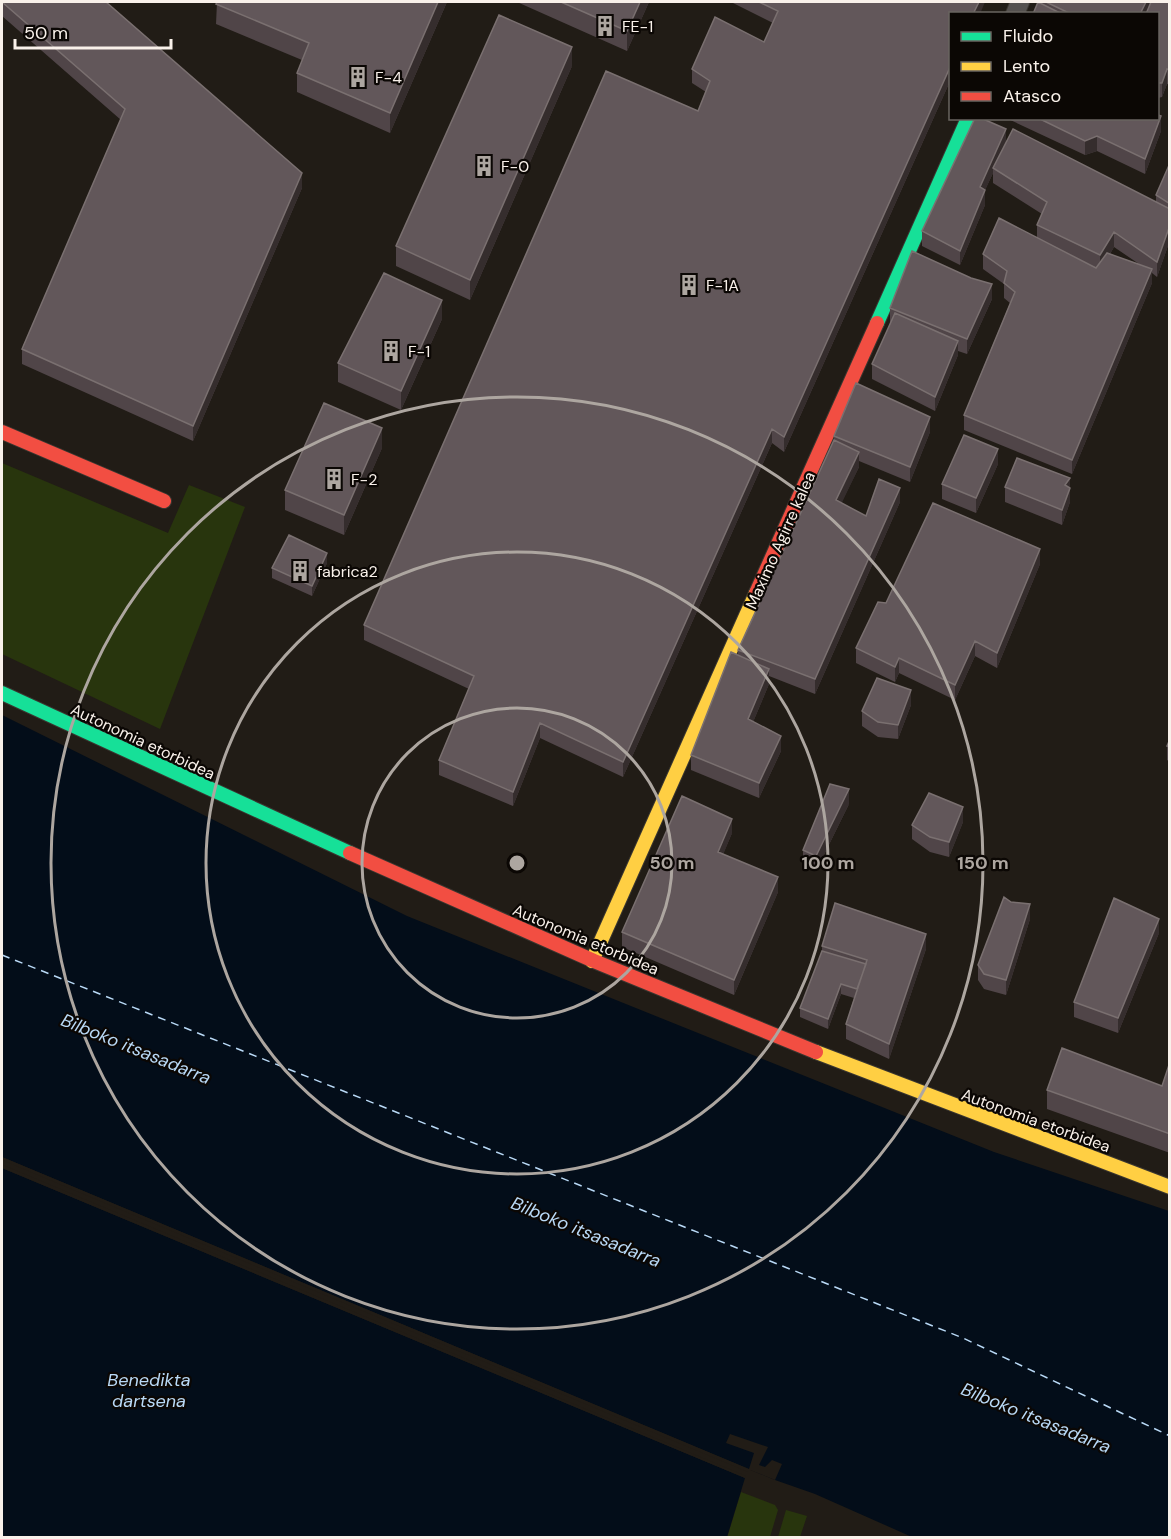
<svg xmlns="http://www.w3.org/2000/svg" width="1171" height="1539" viewBox="0 0 1171 1539" font-family="'DM Sans',sans-serif">
<style>
.green{fill:#28350d}
.water{fill:#030d19}
.pier{fill:#211c16}
.lines{fill:none;stroke-linecap:round;stroke-linejoin:round}
.ferry{stroke:#b9d9f6;stroke-width:1.5;stroke-dasharray:8 6;stroke-linecap:butt}
.street-casing{stroke:#3a3630;stroke-width:20}
.fast-casing{stroke:#3a3630;stroke-width:16}
.slow-casing{stroke:#3a3630;stroke-width:16}
.jam-casing{stroke:#3a3630;stroke-width:16}
.street{stroke:#55514f;stroke-width:18}
.fast{stroke:#16e098;stroke-width:14}
.slow{stroke:#ffcf43;stroke-width:14}
.jam{stroke:#f24e42;stroke-width:14}
.wall{fill:#504548;fill-rule:evenodd}
.shaded-wall{fill:#352d2d}
.building{fill:#62575a;stroke:#7a7070;stroke-width:1.5}
.ring{fill:none;stroke:#ada6a0;stroke-width:3}
.labels{text-anchor:middle;stroke-width:4.5;stroke-linejoin:round;paint-order:stroke}
.poi-label{font-size:16px;fill:#f9f1ea;stroke:#0b0704;text-anchor:start}
.street-label{font-size:16px;fill:#f9f1ea;stroke:#0b0704}
.water-label{font-size:18px;font-style:italic;fill:#b9d9f6;stroke:#0b0704}
.centre{fill:#ada6a0;stroke:#0b0704;stroke-width:3}
.ring-label{font-size:18px;text-anchor:middle;font-weight:bold;fill:#ada6a0;stroke:#0b0704;stroke-width:4.5;stroke-linejoin:round;paint-order:stroke}
</style>
<rect width="100%" height="100%" fill="#211c16"/>
<path class="green" d="M2,463L168,533L189,485L245,507L160,729L2,654Z
M741,1492L775,1505L778,1510L770,1537L727,1538Z
M786,1510L807,1516L800,1537H778Z"/>
<path class="water" d="M2,715L407,916L994,1152L1169,1211V1537H912L815,1494L775,1480L2,1157Z
M2,1168L745,1478L727,1537H2Z"/>
<path class="pier" d="M2,1157L749,1469L754,1453L726,1443L730,1434L768,1447L759,1465L765,1467L772,1460L782,1464L775,1480L750,1470L748,1472L2,1160Z
M2,1165H3L746,1476L745,1478L2,1168Z"/>
<g class="lines">
<path class="ferry" d="M2,955L963,1338L1170,1436"/>
<defs>
<path id="street" d="M1015,14L1020,2"/>
<path id="fast" d="M877,323L968,118
M2,693L350,853"/>
<path id="slow" d="M592,961L756,593
M816,1052L1170,1187"/>
<path id="jam" d="M2,432L164,501
M756,593L877,323
M350,853L594,961L816,1052"/>
</defs>
<use href="#street" class="street-casing"/>
<use href="#fast" class="fast-casing"/>
<use href="#slow" class="slow-casing"/>
<use href="#jam" class="jam-casing"/>
<use href="#street" class="street"/>
<use href="#fast" class="fast"/>
<use href="#slow" class="slow"/>
<use href="#jam" class="jam"/>
</g>
<path class="wall" d="M2,2L302,188L193,441L22,364V349L121,120L2,16Z
M217,2H216H447L390,133L297,92V73L302,60L216,24Z
M517,2H649L627,51Z
M731,2H985L951,14V79L784,452L772,443L623,777L540,738L513,806L439,775V760L469,689L364,640V625L698,111L706,92L692,83V69L764,42L773,23Z
M1038,2H1170V85L1167,84L1162,97L1158,98V14H1033Z
M572,66L470,300L396,266V246Z
M1006,118H1158L1161,131L1145,174L1097,151L1085,155Z
M1006,143L1156,202V195L1170,163V240L1157,277L1152,273V283L1072,474L964,430V415L1010,303L1004,298V284L983,269V254L1037,237V225L1042,214L993,183V173L985,190V205L960,265L922,246V231ZM1114,247L1139,264L1110,254Z
M992,299L967,354L958,351V355L935,411L872,379V364L891,323L890,322V308Z
M442,319L401,410L338,382V363Z
M930,432L910,482L859,461V467L841,503L866,516L900,502L815,694L769,676V684L753,722L781,751L759,798L691,770V755L738,655V650L834,440V436Z
M382,448L344,535L285,510V490Z
M998,464L976,513L942,499V484Z
M1005,487L1070,502L1062,525L1005,502Z
M327,563L312,596L272,578V568Z
M1040,564L997,668L975,656L955,700L899,673L895,682L856,663V648L886,603Z
M911,705L898,739L878,737L862,726V711Z
M1170,739V762L1167,760V746Z
M1170,762V781H1168V766Z
M849,804L816,871L803,865V850Z
M963,822L949,857L930,852L912,839V825Z
M732,833L723,854L778,892L734,995L622,947V932Z
M1030,919L1006,995L984,989L978,980V965Z
M1159,933L1118,1033L1074,1017V1002Z
M822,946L926,949L889,1059L846,1039V1024L854,998L841,994L828,1029L800,1017V1008L822,951Z
M1170,1062V1153L1047,1109V1090L1162,1086Z"/>
<path class="shaded-wall" d="M438,2H447L390,133V113Z
M640,2H649L627,51V31Z
M979,2H985L980,14H973Z
M1146,2H1152L1147,14H1140Z
M572,47V66L470,300V280Z
M951,65V79L784,452V437Z
M1167,69V84L1162,97V83Z
M1161,116V131L1145,174V159Z
M1006,129V144L993,168V173L980,201V187Z
M1097,136V151L1085,155V141Z
M302,173V188L193,441V426Z
M985,190V205L960,265V251Z
M1170,225V240L1157,277V262Z
M1114,232V247L1100,270V255Z
M1152,269V283L1072,474V460Z
M992,284V299L967,354V339Z
M442,300V319L401,410V391Z
M958,341V355L935,411V397Z
M930,417V432L910,482V467Z
M382,428V448L344,535V515Z
M772,429V443L623,777V762Z
M998,449V464L976,513V498Z
M859,452V467L836,515V500Z
M1070,478V502L1062,525V510L1065,485Z
M900,488V502L815,694V679Z
M1040,549V564L997,668V653Z
M327,553V563L312,596V586Z
M975,641V656L955,700V685Z
M899,658V673L895,682V667Z
M769,669V684L748,734V719Z
M911,690V705L898,739V725Z
M540,723V738L513,806V792Z
M781,736V751L759,798V783Z
M849,789V804L816,871V856Z
M963,807V822L949,857V842Z
M732,819V833L718,867V852Z
M778,877V892L734,995V980Z
M1030,904V919L1006,995V980Z
M1159,919V933L1118,1033V1018Z
M926,934V949L889,1059V1044Z
M841,984V994L828,1029V1019Z"/>
<path class="building" d="M2,2H106L302,173L193,426L22,349L125,109Z
M217,2H438L390,113L297,73L309,43L216,4Z
M561,2H640L627,31Z
M759,2H979L973,14H951V65L784,437L772,429L623,762L540,723L513,792L439,760L474,676L364,625L606,71L698,111L710,81L692,69L715,17L764,42L778,11Z
M1038,2L1062,14H1033Z
M1046,2H1146L1140,14H1071Z
M1151,2H1170V70L1167,69L1162,83H1158V14H1146Z
M499,15L572,47L470,280L396,246Z
M1158,115L1161,116L1145,159L1097,136L1085,141L1038,118H1158Z
M975,118H981L1006,129L980,187L985,190L960,251L922,231Z
M1013,129L1170,209V225L1157,262L1114,232L1100,255L1037,225L1047,202L993,168Z
M1170,163V204L1156,195Z
M999,218L1096,268L1107,253L1152,269L1072,460L964,415L1015,292L1004,283L1007,271L983,254Z
M912,251L971,278L992,284L967,339L890,308Z
M384,273L442,300L401,391L338,363Z
M895,313L958,341L935,397L872,364Z
M856,383L930,417L910,467L834,436Z
M324,403L382,428L344,515L285,490Z
M964,435L998,449L976,498L942,484Z
M834,440L859,452L836,500L866,516L879,479L900,488L815,679L738,650Z
M1017,458L1070,478L1065,485L1070,488L1062,510L1005,487Z
M933,503L1040,549L997,653L975,641L955,685L899,658L895,667L856,648L878,602L886,603Z
M289,535L327,553L312,586L272,568Z
M731,652L769,669L748,719L781,736L759,783L691,755Z
M877,678L911,690L898,725L878,722L862,711Z
M1170,739V747L1167,746Z
M830,784L849,789L816,856L803,850Z
M929,793L963,807L949,842L930,837L912,825Z
M682,796L732,819L718,852L778,877L734,980L622,932Z
M1004,897L1011,902L1030,904L1006,980L984,974L978,965Z
M1114,898L1159,919L1118,1018L1074,1002Z
M835,903L926,934L889,1044L846,1024L867,960L822,946Z
M822,951L866,964L857,989L841,984L828,1019L800,1008Z
M1062,1048L1162,1086L1170,1062V1134L1047,1090Z"/>
<g class="ring">
<circle cx="517" cy="863" r="155"/>
<circle cx="517" cy="863" r="311"/>
<circle cx="517" cy="863" r="466"/>
</g>
<defs>
<symbol id="building-bare" viewBox="-9 -9 18 18"><path d="M-4-6H4V6H1V3H-1V6H-4ZM-2.5-4.3h1.7v1.8h-1.7ZM.8-4.3h1.7v1.8H.8ZM-2.5-1h1.7V.8h-1.7ZM.8-1h1.7V.8H.8Z" fill="#ada6a0" stroke="#0b0704" stroke-width="2.5" paint-order="stroke"/></symbol>
</defs>
<g fill-rule="evenodd">
<use href="#building-bare" x="590" y="11" width="30" height="30"/>
<use href="#building-bare" x="343" y="62" width="30" height="30"/>
<use href="#building-bare" x="469" y="151" width="30" height="30"/>
<use href="#building-bare" x="674" y="270" width="30" height="30"/>
<use href="#building-bare" x="376" y="336" width="30" height="30"/>
<use href="#building-bare" x="319" y="464" width="30" height="30"/>
<use href="#building-bare" x="285" y="556" width="30" height="30"/>
</g>
<g class="labels">
<g class="poi-label">
<text x="622" y="32">FE-1</text>
<text x="375" y="83">F-4</text>
<text x="501" y="172">F-0</text>
<text x="706" y="291">F-1A</text>
<text x="408" y="357">F-1</text>
<text x="351" y="485">F-2</text>
<text x="317" y="577">fabrica2</text>
</g>
<g class="street-label">
<text transform="translate(780 540) rotate(-66)" y="6">Maximo Agirre kalea</text>
<text transform="translate(143 741) rotate(25)" y="6">Autonomia etorbidea</text>
<text transform="translate(586 939) rotate(23)" y="6">Autonomia etorbidea</text>
<text transform="translate(1036 1120) rotate(20)" y="6">Autonomia etorbidea</text>
</g>
<g class="water-label">
<text transform="translate(136 1049) rotate(22)" y="6">Bilboko itsasadarra</text>
<text transform="translate(586 1232) rotate(22)" y="6">Bilboko itsasadarra</text>
<text x="149" y="1386">Benedikta<tspan x="149" dy="21">dartsena</tspan></text>
<text transform="translate(1036 1418) rotate(22)" y="6">Bilboko itsasadarra</text>
</g>
</g>
<circle cx="517" cy="863" r="9" class="centre"/>
<g class="ring-label">
<text x="672" y="869">50 m</text>
<text x="828" y="869">100 m</text>
<text x="983" y="869">150 m</text>
</g>
<rect width="1171" height="1539" fill="none" stroke="#f9f1ea" stroke-width="6"/>
<rect x="949" y="12" width="210" height="108" fill="#0b0704" stroke="#6a6560" stroke-width="1.5"/>
<rect x="961" y="32" width="30" height="9" fill="#16e098" stroke="#6a6560" stroke-width="1.5"/>
<text x="1003" y="42" font-size="18" fill="#f9f1ea">Fluido</text>
<rect x="961" y="62" width="30" height="9" fill="#ffcf43" stroke="#6a6560" stroke-width="1.5"/>
<text x="1003" y="72" font-size="18" fill="#f9f1ea">Lento</text>
<rect x="961" y="92" width="30" height="9" fill="#f24e42" stroke="#6a6560" stroke-width="1.5"/>
<text x="1003" y="102" font-size="18" fill="#f9f1ea">Atasco</text>
<path d="M15 39v9h156v-9" fill="none" stroke="#f9f1ea" stroke-width="3"/>
<text x="24" y="39" font-size="18" fill="#f9f1ea" stroke="#0b0704" stroke-width="4.5" paint-order="stroke">50 m</text>
</svg>
